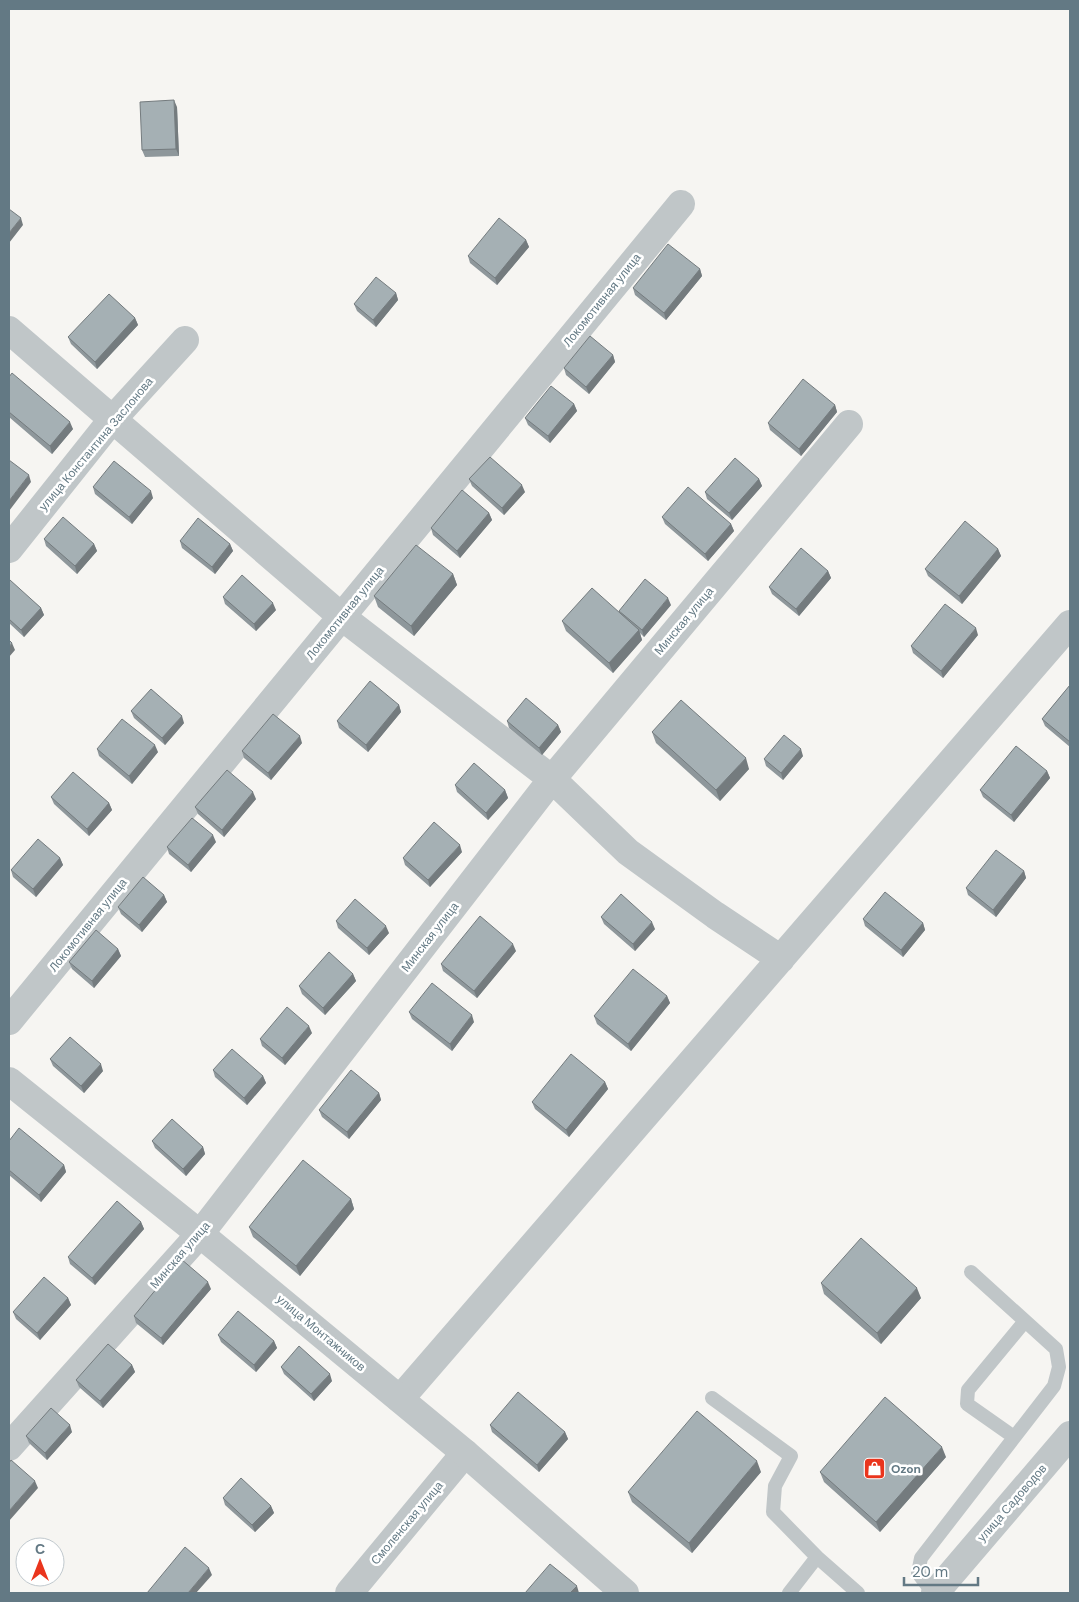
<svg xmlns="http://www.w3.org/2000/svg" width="1079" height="1602" viewBox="0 0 1079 1602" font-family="'DM Sans',sans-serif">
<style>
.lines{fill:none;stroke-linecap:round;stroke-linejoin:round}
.service{stroke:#c0c6c8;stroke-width:14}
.minor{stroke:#c0c6c8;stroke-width:28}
.tertiary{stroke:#c0c6c8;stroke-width:28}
.wall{fill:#8e979b}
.shaded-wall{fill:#747b7e}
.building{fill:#a5b0b4;stroke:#747b7e}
.labels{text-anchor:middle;stroke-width:5;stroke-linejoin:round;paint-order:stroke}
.street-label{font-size:12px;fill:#637984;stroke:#fff}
.poi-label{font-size:12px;font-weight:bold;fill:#637984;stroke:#fff;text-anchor:start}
</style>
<rect width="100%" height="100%" fill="#f6f5f2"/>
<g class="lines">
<path class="service" d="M712,1398L791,1456L775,1486L773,1512L817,1557L858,1593
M1014,1437L967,1404L968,1390L1025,1321
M789,1593L817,1557
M933,1593L918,1573L921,1558L1054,1386L1059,1367L1056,1349L971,1272"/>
<path class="minor" d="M9,330L342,617L552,779L628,852L715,915L781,959
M9,549L111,421L185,340
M9,1021L681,204
M400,1399L1070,624
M9,1447L200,1234L552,779L849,424
M349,1593L465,1453
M935,1593L1070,1435"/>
<path class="tertiary" d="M9,1081L200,1234L465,1453L625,1593"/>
</g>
<path class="wall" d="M177,107L179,156L145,157L142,150Z
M526,240L529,247L497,285L470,263L468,256Z
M700,269L702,276L666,320L635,295L633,288Z
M396,293L398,300L376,327L357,311L354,304Z
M135,318L138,325L97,369L71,344L68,337Z
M613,355L615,362L589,394L566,375L564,368Z
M9,377L73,429L52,454L9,417Z
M574,404L577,411L550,443L528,425L525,418Z
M835,405L837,412L801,456L770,430L768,423Z
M469,479L525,492L504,515L472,486Z
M759,479L762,486L732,520L707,499L705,492Z
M93,487L153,498L132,524L95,494Z
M489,513L492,520L460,558L433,535L431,528Z
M662,517L731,524L734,531L708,561L665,524Z
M44,539L94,544L97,551L77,574L46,546Z
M180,541L230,544L233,551L215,574L182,548Z
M998,549L1001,556L962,604L928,576L925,569Z
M828,571L831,578L799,616L772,594L769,587Z
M453,574L457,585L414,636L378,607L374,596Z
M9,581L41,608L44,615L24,637L9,623Z
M223,597L276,610L256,631L225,604Z
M671,605L644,637L640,633L642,640L613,673L566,631L562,621Z
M978,635L943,678L913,653L911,646Z
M1070,685V747L1045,726L1042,719Z
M399,705L401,712L368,752L339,728L337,721Z
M131,711L184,723L165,745L134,718Z
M507,721L558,725L561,732L542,755L509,728Z
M652,732L749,769L720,801L656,743Z
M302,743L271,780L244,758L242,751Z
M97,749L158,752L132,784L99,756Z
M803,756L783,780L766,766L764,759Z
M1047,771L1050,778L1014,822L983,797L980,790Z
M455,785L505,790L508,798L488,820L457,792Z
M51,797L109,803L112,810L89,836L54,804Z
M256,799L224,837L198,814L195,807Z
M216,842L191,872L169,854L167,847Z
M462,852L430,887L405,865L403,858Z
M60,858L63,865L36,897L13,877L11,870Z
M1024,871L1026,878L996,917L968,895L966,888Z
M164,895L167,902L142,932L121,914L118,907Z
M601,917L655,929L635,951L604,924Z
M863,919L923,923L925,930L903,957L865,926Z
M336,921L389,933L369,955L338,928Z
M118,949L121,956L94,988L72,969L69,962Z
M516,951L477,998L443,971L441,964Z
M353,974L356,981L325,1015L302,994L299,986Z
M667,996L670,1003L631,1051L597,1024L594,1016Z
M409,1012L474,1022L452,1051L412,1019Z
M312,1033L285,1065L262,1046L260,1039Z
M50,1059L103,1071L84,1093L53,1066Z
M213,1070L263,1076L266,1083L247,1105L215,1077Z
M605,1082L608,1089L569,1137L535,1109L532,1102Z
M379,1093L381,1100L349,1139L322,1117L319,1110Z
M9,1141L64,1165L66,1172L41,1202L9,1175Z
M152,1141L203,1147L205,1154L186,1176L155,1148Z
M351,1199L354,1209L300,1276L253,1237L249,1227Z
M141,1222L144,1229L95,1285L70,1264L68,1257Z
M821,1283L921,1298L881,1344L824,1294Z
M211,1289L163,1345L136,1323L134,1316Z
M68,1298L71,1305L40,1340L16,1319L13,1312Z
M218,1335L274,1341L277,1348L256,1372L221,1342Z
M132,1365L135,1372L103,1408L79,1387L76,1380Z
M281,1367L332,1381L314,1401L284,1374Z
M490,1425L565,1432L568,1439L539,1472L492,1432Z
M72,1432L47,1460L29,1443L26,1436Z
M946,1457L880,1532L824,1482L820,1472Z
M761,1472L692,1553L632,1502L628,1492Z
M223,1498L271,1506L274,1513L255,1532L225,1505Z"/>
<path class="shaded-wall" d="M174,100L177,107L179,156L176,149Z
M21,218L23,225L9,243V233Z
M526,240L529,247L497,285L495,278Z
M700,269L702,276L666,320L664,313Z
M396,293L398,300L376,327L373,320Z
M135,318L138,325L97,369L95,362Z
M613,355L615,362L589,394L586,387Z
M574,404L577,411L550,443L548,436Z
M835,405L837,412L801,456L799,449Z
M70,422L73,429L52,454L50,446Z
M29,475L31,482L9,511V501Z
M759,479L762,486L732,520L729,513Z
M522,485L525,492L504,515L502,508Z
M151,491L153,498L132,524L129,517Z
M489,513L492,520L460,558L457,551Z
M731,524L734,531L708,561L705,554Z
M94,544L97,551L77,574L75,566Z
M230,544L233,551L215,574L212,567Z
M998,549L1001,556L962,604L959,596Z
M828,571L831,578L799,616L796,609Z
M453,574L457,585L414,636L411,626Z
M668,598L671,605L644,637L642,630Z
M273,603L276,610L256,631L254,624Z
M41,608L44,615L24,637L21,630Z
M976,628L978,635L943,678L941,671Z
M639,630L642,640L613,673L609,663Z
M12,643L15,650L9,657V647Z
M399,705L401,712L368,752L366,745Z
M182,716L184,723L165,745L162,738Z
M558,725L561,732L542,755L539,748Z
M300,736L302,743L271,780L268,773Z
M155,745L158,752L132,784L129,776Z
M801,749L803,756L783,780L781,773Z
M746,758L749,769L720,801L716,790Z
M1047,771L1050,778L1014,822L1011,815Z
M505,790L508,798L488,820L486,813Z
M253,792L256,799L224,837L222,830Z
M109,803L112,810L89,836L87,829Z
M213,835L216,842L191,872L188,865Z
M460,845L462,852L430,887L428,880Z
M60,858L63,865L36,897L33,889Z
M1024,871L1026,878L996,917L993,910Z
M164,895L167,902L142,932L139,925Z
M652,922L655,929L635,951L633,944Z
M923,923L925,930L903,957L901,950Z
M386,926L389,933L369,955L367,948Z
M513,944L516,951L477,998L474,991Z
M118,949L121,956L94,988L92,981Z
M353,974L356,981L325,1015L323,1008Z
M667,996L670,1003L631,1051L628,1044Z
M472,1015L474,1022L452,1051L450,1044Z
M309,1026L312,1033L285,1065L282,1058Z
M101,1064L103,1071L84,1093L81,1086Z
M263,1076L266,1083L247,1105L244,1098Z
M605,1082L608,1089L569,1137L566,1130Z
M379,1093L381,1100L349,1139L347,1132Z
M203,1147L205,1154L186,1176L183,1169Z
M64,1165L66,1172L41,1202L39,1195Z
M351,1199L354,1209L300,1276L296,1266Z
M141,1222L144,1229L95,1285L92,1278Z
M208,1282L211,1289L163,1345L161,1338Z
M917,1288L921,1298L881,1344L877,1333Z
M68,1298L71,1305L40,1340L37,1333Z
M274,1341L277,1348L256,1372L254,1365Z
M132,1365L135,1372L103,1408L100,1401Z
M330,1374L332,1381L314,1401L311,1394Z
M70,1425L72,1432L47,1460L45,1453Z
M565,1432L568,1439L539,1472L537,1465Z
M942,1447L946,1457L880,1532L876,1522Z
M757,1461L761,1472L692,1553L689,1543Z
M35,1481L38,1488L9,1521V1511Z
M271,1506L274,1513L255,1532L252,1525Z
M209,1568L212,1575L196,1593H188Z
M577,1586L579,1593H570Z"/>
<path class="building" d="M174,100L176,149L142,150L140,102Z
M9,209L21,218L9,233Z
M499,218L526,240L495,278L468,256Z
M668,244L700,269L664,313L633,288Z
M376,277L396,293L373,320L354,304Z
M109,294L135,318L95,362L68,337Z
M590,336L613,355L586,387L564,368Z
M12,373L70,422L50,446L9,412V377Z
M803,379L835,405L799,449L768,423Z
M551,386L574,404L548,436L525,418Z
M490,457L522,485L502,508L469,479Z
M735,458L759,479L729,513L705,492Z
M9,460L29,475L9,501Z
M114,461L151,491L129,517L93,487Z
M688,487L731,524L705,554L662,517Z
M462,490L489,513L457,551L431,528Z
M63,517L94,544L75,566L44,539Z
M198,518L230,544L212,567L180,541Z
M965,521L998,549L959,596L925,569Z
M416,545L453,574L411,626L374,596Z
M801,548L828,571L796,609L769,587Z
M242,575L273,603L254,624L223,597Z
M645,579L668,598L642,630L619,611Z
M10,580L41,608L21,630L9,619V581Z
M592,588L639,630L609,663L562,621Z
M945,604L976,628L941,671L911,646Z
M9,640L12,643L9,647Z
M370,681L399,705L366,745L337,721Z
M1070,685V742L1042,719Z
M151,689L182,716L162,738L131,711Z
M526,698L558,725L539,748L507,721Z
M681,700L746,758L716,790L652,732Z
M273,714L300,736L268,773L242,751Z
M122,719L155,745L129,776L97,749Z
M784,735L801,749L781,773L764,759Z
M1016,746L1047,771L1011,815L980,790Z
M474,763L505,790L486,813L455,785Z
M227,770L253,792L222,830L195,807Z
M73,772L109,803L87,829L51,797Z
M192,818L213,835L188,865L167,847Z
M434,822L460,845L428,880L403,858Z
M38,839L60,858L33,889L11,870Z
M996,850L1024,871L993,910L966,888Z
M143,877L164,895L139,925L118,907Z
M885,892L923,923L901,950L863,919Z
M621,894L652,922L633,944L601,917Z
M355,899L386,926L367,948L336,921Z
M480,916L513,944L474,991L441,964Z
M96,930L118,949L92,981L69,962Z
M329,952L353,974L323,1008L299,986Z
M633,969L667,996L628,1044L594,1016Z
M432,983L472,1015L450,1044L409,1012Z
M287,1007L309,1026L282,1058L260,1039Z
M70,1037L101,1064L81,1086L50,1059Z
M232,1049L263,1076L244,1098L213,1070Z
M571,1054L605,1082L566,1130L532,1102Z
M351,1070L379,1093L347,1132L319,1110Z
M172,1119L203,1147L183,1169L152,1141Z
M19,1128L64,1165L39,1195L9,1170V1141Z
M303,1160L351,1199L296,1266L249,1227Z
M117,1201L141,1222L92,1278L68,1257Z
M861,1238L917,1288L877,1333L821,1283Z
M181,1259L208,1282L161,1338L134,1316Z
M44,1277L68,1298L37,1333L13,1312Z
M238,1311L274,1341L254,1365L218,1335Z
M108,1344L132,1365L100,1401L76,1380Z
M299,1346L330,1374L311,1394L281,1367Z
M518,1392L565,1432L537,1465L490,1425Z
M885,1397L942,1447L876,1522L820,1472Z
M51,1408L70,1425L45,1453L26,1436Z
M697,1411L757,1461L689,1543L628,1492Z
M11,1460L35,1481L9,1511V1463Z
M241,1478L271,1506L252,1525L223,1498Z
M185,1547L209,1568L188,1593H147Z
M550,1564L577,1586L570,1593H525Z"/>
<defs>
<symbol id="shop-square" viewBox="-11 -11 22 22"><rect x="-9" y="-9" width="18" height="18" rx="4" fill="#ea351d" stroke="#fff"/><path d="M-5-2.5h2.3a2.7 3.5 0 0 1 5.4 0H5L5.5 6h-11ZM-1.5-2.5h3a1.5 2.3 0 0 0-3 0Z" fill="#fff"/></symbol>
</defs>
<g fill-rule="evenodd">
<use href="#shop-square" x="862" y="1456" width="25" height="25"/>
</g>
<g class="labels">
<g class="street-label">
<text transform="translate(602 300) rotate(-51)" y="4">Локомотивная улица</text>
<text transform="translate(96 444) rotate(-50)" y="4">улица Константина Заслонова</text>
<text transform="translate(345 613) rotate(-51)" y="4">Локомотивная улица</text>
<text transform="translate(684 621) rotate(-50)" y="4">Минская улица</text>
<text transform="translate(88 925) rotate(-51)" y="4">Локомотивная улица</text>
<text transform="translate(430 937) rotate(-52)" y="4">Минская улица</text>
<text transform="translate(180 1255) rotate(-49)" y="4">Минская улица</text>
<text transform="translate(321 1333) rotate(40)" y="4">улица Монтажников</text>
<text transform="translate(1012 1503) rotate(-49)" y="4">улица Садоводов</text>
<text transform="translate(407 1523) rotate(-50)" y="4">Смоленская улица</text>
</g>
<g class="poi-label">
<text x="891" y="1473">Ozon</text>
</g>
</g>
<rect width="1079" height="1602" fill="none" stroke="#637984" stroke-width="20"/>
<g transform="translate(40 1562)"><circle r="24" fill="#ffffff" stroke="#c1c9ce"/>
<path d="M0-4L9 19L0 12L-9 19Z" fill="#ea351d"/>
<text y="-8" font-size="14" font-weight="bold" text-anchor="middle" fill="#637984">С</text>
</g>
<path d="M904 1577v8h74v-8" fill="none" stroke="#637984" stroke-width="2.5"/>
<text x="912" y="1577" font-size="15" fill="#637984" stroke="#ffffff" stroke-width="4" paint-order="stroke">20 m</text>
</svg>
